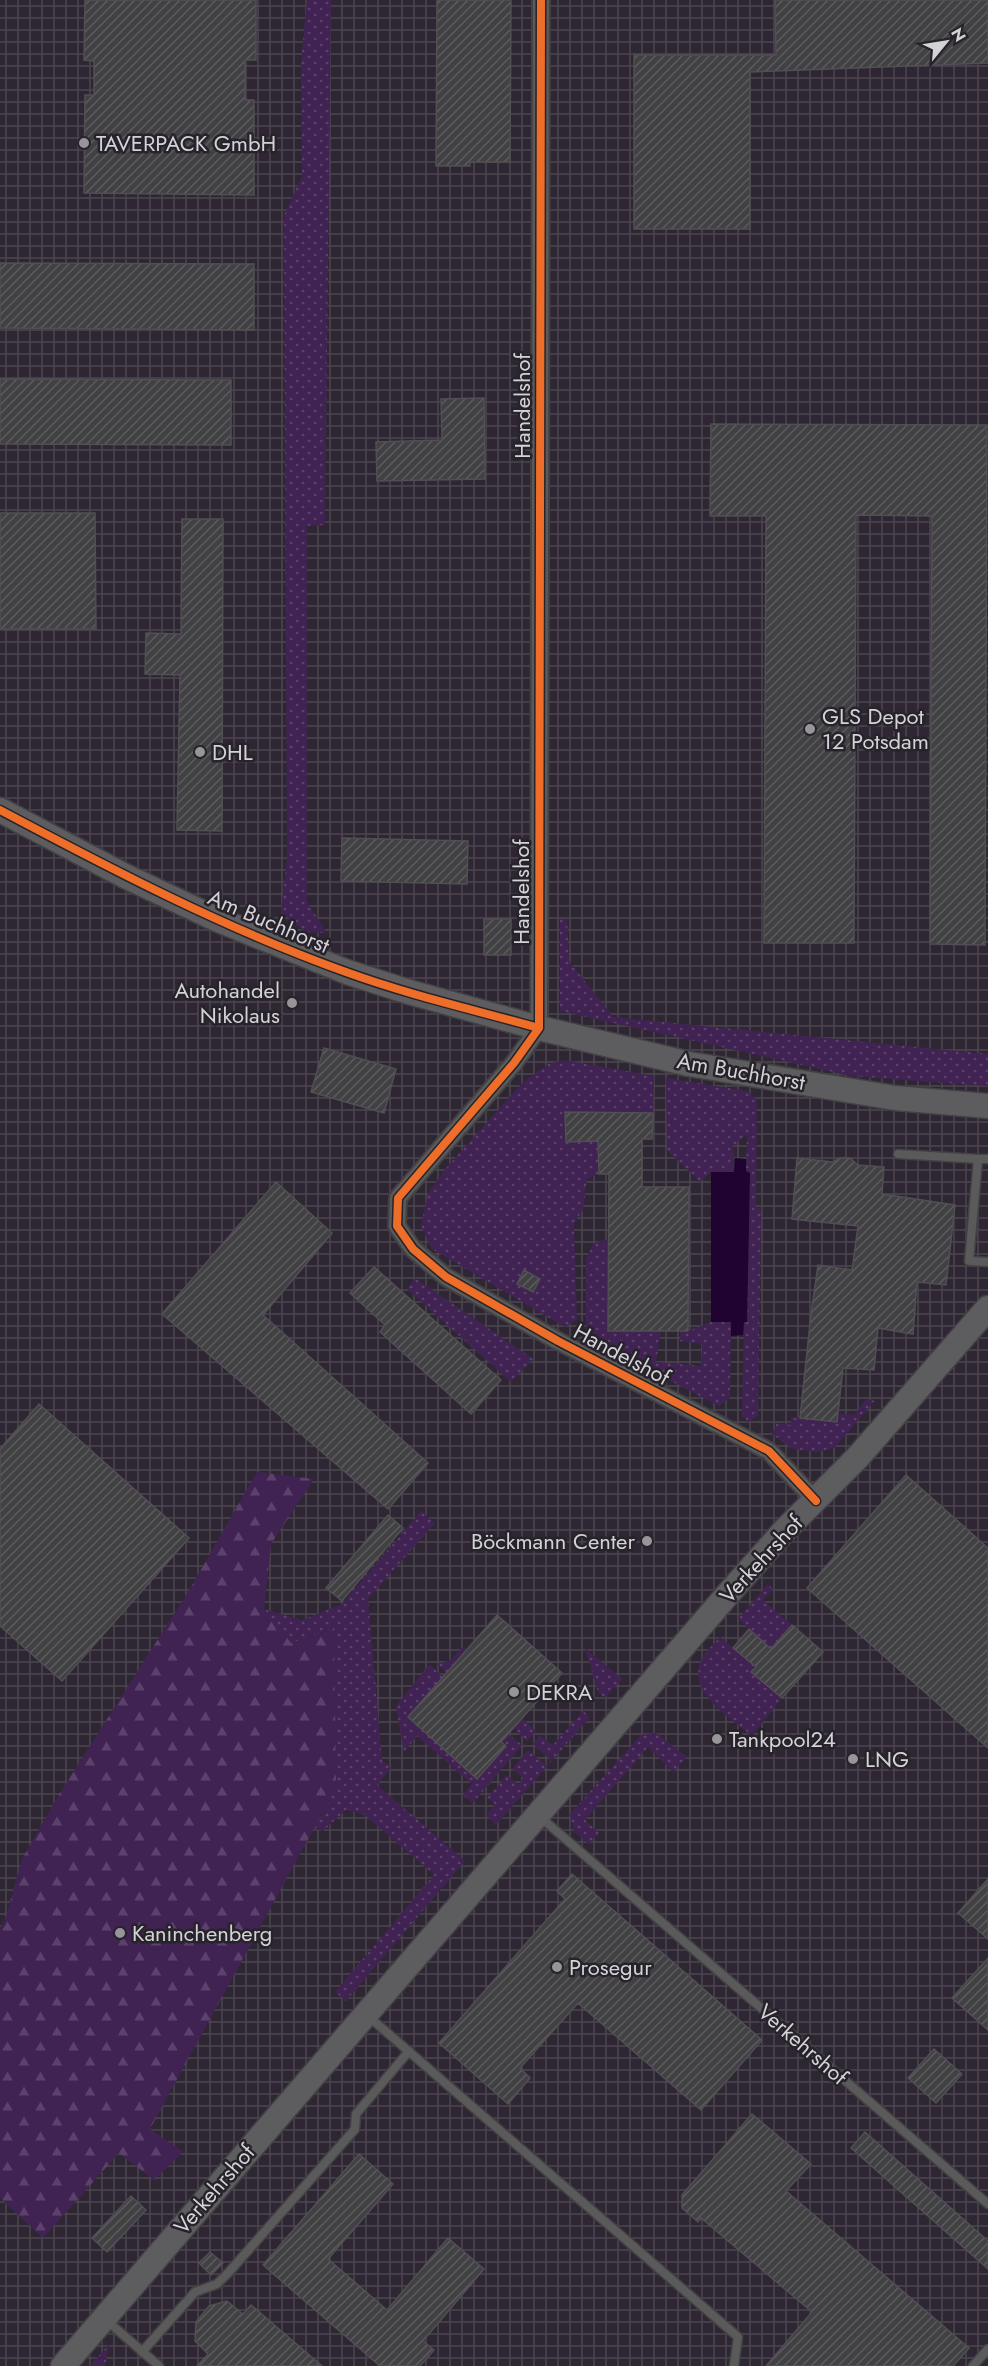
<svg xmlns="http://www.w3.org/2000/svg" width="988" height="2366" viewBox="0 0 988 2366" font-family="Jost,sans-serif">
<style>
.industrial{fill:url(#industrial-grid)}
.grass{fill:url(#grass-dots)}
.forest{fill:url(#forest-firs)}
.water{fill:#200331}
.building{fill:url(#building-hatch);stroke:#514f53;stroke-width:1.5}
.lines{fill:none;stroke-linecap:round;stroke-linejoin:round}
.service-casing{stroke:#434144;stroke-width:11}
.minor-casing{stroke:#434144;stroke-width:20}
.secondary-casing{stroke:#434144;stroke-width:27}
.service{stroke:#5a5a5b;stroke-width:8}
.minor{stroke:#5a5a5b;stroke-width:16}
.secondary{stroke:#5d5d5f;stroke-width:24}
.cycleway-casing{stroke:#27232a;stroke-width:11}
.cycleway{stroke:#ee6e29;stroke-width:8}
.poi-dot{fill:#97959a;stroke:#27232a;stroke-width:2}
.labels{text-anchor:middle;stroke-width:5;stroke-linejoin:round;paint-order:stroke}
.poi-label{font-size:22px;fill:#d4d2d7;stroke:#27232a;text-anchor:start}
.street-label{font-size:22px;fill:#d4d2d7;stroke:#27232a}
</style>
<defs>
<pattern id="industrial-grid" width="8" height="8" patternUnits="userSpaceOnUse" patternTransform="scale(1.5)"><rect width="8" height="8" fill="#2e2733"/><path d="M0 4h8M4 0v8" fill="none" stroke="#4b4550"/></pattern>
<pattern id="grass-dots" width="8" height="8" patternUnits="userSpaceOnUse" patternTransform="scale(1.5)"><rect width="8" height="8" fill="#402253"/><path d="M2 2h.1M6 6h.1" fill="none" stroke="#5b416b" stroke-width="1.8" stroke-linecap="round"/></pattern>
<pattern id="forest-firs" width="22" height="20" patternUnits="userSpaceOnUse" patternTransform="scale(1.5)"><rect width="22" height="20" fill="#402253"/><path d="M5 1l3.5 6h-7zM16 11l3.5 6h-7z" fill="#5b416b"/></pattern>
<pattern id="building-hatch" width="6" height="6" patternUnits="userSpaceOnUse" patternTransform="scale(1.5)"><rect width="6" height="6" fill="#414043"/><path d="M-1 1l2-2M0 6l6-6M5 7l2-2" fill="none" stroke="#5c5b5d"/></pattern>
</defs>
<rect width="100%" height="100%" fill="#272429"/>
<path class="industrial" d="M0,0H988V2366H0Z"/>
<path class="grass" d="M307,0H331L325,525L307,526V902L327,933L305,932L281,912L287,859L284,215L302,176L301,62Z
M560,919H567L569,961L613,1017L988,1054V1086L851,1076L560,1011Z
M564,1060L654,1076L653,1113H565L566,1141H598L599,1174L587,1179L583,1210L574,1223L577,1320L565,1327L432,1249L421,1226L428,1193L447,1167L523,1082L548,1064Z
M666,1078L747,1091L757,1100L756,1208L761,1209L758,1415L749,1422L742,1416L744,1322H747L750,1173L746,1172L747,1134L733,1146L735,1172H711L700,1182L667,1150Z
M608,1239V1331H661L656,1362L701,1366L702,1344L680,1341V1331H688L711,1322H731L730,1398L719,1406L596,1342L586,1331V1258L594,1243Z
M415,1278L533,1359L511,1382L407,1289Z
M866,1399L875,1401L834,1448L817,1452L793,1449L772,1434L777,1423L790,1425L792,1417L837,1422L839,1414L854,1415Z
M421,1511L435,1523L368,1599L382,1760L391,1768L377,1785L465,1861L346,2001L335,1992L434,1875L365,1815L346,1810L323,1831L314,1829L336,1787L333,1628L291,1643L264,1609L302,1620L342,1604Z
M768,1584L773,1589L763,1600L792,1625L752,1672L782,1698L752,1736C731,1718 685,1692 702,1659C706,1651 714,1644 720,1637L748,1660L763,1642L738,1619Z
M463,1647L466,1649L452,1666L490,1698L478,1701L437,1664L449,1661Z
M585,1648L622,1679L605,1698L598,1692Z
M428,1666H431L475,1705L436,1685L408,1717L477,1778L492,1734L506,1732L522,1745L473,1803L463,1795L472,1784L417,1736L404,1752L396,1706Z
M583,1711L590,1717L496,1825L486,1815L495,1804L487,1798L507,1775L519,1785L523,1778L512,1769L528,1750L547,1766L551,1760L533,1744L540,1735L553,1745Z
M522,1718L536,1731L527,1741L511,1726Z
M656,1733L687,1757L673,1772L648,1747L585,1820L599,1833L589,1844L574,1832L570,1814L641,1735Z
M109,2344L105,2366H90Z"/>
<path class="forest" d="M257,1472L314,1479L271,1544L264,1609L291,1643L334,1628L336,1788L150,2129L183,2152L154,2180L119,2153L43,2238L0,2198V1928L5,1920L22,1859L58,1796L188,1592Z"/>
<path class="water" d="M735,1158L746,1159V1171L750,1173L747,1322H744L743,1335L731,1336V1322H711V1172H734Z"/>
<path class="building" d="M85,0H256V60H245V100H254V195L84,193L85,95H94V61L84,60Z
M437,0H511L510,162H470V166H436Z
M775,0H988V63L750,72V229H634V55H776Z
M0,263L254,264V330L0,328Z
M0,379L231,380V445L0,444Z
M484,398L485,479L377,481L376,442L442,440L441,399Z
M711,424L987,425L985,945L930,944L932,516L856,515L854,943H764L766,516H710Z
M0,513H95L96,629H0Z
M182,519H223L222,831L177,830L180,675L145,674L146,633L181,634Z
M342,838L468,841L467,884L341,881Z
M484,919H511V955H484Z
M324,1048L396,1069L384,1113L311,1092Z
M565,1112L653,1113L652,1139H642V1187H689L688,1331H608L609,1174H599L598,1141L566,1142Z
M797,1158L833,1162L840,1158H850L858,1165L884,1167L882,1194L955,1205L946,1285L917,1282L913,1334L878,1328L874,1370L843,1368L837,1422L800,1418L811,1314L818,1265L852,1270L858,1226L792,1219Z
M276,1182L332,1233L263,1315L428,1463L388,1509L162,1314Z
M374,1267L501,1380L471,1414L380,1332L385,1325L350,1293Z
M524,1270L540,1279L533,1292L517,1284Z
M39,1404L189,1538L62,1681L0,1626V1449Z
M906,1475L988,1548V1748L807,1588Z
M388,1515L403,1528L342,1601L326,1588Z
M497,1615L562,1673L501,1742L506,1746L477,1779L408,1717Z
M792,1625L823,1652L782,1698L751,1672L756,1667L733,1648L749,1629L771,1649Z
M572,1874L762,2040L701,2110L578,2003L520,2068L530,2078L508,2104L439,2043L565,1899L557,1891Z
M988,1879V1939L958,1913Z
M988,1958V2030L952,1998Z
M934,2049L962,2074L936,2103L908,2078Z
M752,2114L811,2164L786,2191L969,2348L953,2366H766L812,2312L701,2218L698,2222L682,2208V2195Z
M865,2132L988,2241V2269L851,2148Z
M359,2154L393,2184L328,2259L387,2310L448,2238L484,2269L423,2341L434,2350L420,2366H380L263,2265Z
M131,2196L146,2210L107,2252L92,2238Z
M210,2252L223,2263L211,2275L199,2263Z
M227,2301L243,2314L251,2305L322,2366H197L208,2354L195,2341L196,2322L209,2306Z"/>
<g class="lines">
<defs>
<path id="service" d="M898,1154L978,1159
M988,1159H978L969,1261L988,1262
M539,1816L988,2204
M368,2016L738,2337L734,2366
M106,2320L159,2366
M142,2352L195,2292L217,2284L229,2272L355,2129L356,2114L409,2051
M973,2366L988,2349"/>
<path id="minor" d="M541,0L539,1028L514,1063L398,1198L397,1226L413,1249L446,1277L558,1341L769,1451L816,1501"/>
<path id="secondary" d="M0,810L125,876L216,919L347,972L409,992L539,1028L689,1064L895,1098L988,1106
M63,2366L728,1594L784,1531L858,1457L988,1308"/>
</defs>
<use href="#service" class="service-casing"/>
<use href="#minor" class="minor-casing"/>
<use href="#secondary" class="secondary-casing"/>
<use href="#service" class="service"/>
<use href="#minor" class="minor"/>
<use href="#secondary" class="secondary"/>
<defs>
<path id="cycleway" d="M541,0L539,1028L514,1063L398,1198L397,1226L413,1249L446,1277L558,1341L769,1451L816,1501
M0,810C113,870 226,929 346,972C409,995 475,1010 539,1028"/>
</defs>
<use href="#cycleway" class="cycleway-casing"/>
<use href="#cycleway" class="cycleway"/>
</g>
<g class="poi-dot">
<circle cx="84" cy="143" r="6"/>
<circle cx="810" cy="729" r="6"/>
<circle cx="200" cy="752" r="6"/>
<circle cx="292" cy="1003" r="6"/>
<circle cx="647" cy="1541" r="6"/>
<circle cx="514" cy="1692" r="6"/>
<circle cx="717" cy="1739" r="6"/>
<circle cx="853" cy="1759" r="6"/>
<circle cx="120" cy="1933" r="6"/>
<circle cx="557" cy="1967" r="6"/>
</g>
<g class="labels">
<g class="poi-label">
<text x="96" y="151">TAVERPACK GmbH</text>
<text x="822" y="724">GLS Depot<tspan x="822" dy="25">12 Potsdam</tspan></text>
<text x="212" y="760">DHL</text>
<text x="280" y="998" text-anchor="end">Autohandel<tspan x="280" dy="25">Nikolaus</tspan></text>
<text x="635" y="1549" text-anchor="end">Böckmann Center</text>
<text x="526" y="1700">DEKRA</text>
<text x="729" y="1747">Tankpool24</text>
<text x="865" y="1767">LNG</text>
<text x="132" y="1941">Kaninchenberg</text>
<text x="569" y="1975">Prosegur</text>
</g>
<g class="street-label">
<text transform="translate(522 406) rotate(-90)" y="8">Handelshof</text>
<text transform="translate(521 892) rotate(-90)" y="8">Handelshof</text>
<text transform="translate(269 921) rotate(23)" y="8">Am Buchhorst</text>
<text transform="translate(741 1071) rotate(10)" y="8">Am Buchhorst</text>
<text transform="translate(622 1354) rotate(28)" y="8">Handelshof</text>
<text transform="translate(761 1559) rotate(-47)" y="8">Verkehrshof</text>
<text transform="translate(803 2044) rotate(41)" y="8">Verkehrshof</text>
<text transform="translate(214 2189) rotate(-49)" y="8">Verkehrshof</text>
</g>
</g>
<g transform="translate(946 42) rotate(60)" stroke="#27232a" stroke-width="4.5" paint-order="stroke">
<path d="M0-4.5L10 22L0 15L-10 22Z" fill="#d4d2d7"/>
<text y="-9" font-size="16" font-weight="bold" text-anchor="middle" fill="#d4d2d7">N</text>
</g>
</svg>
